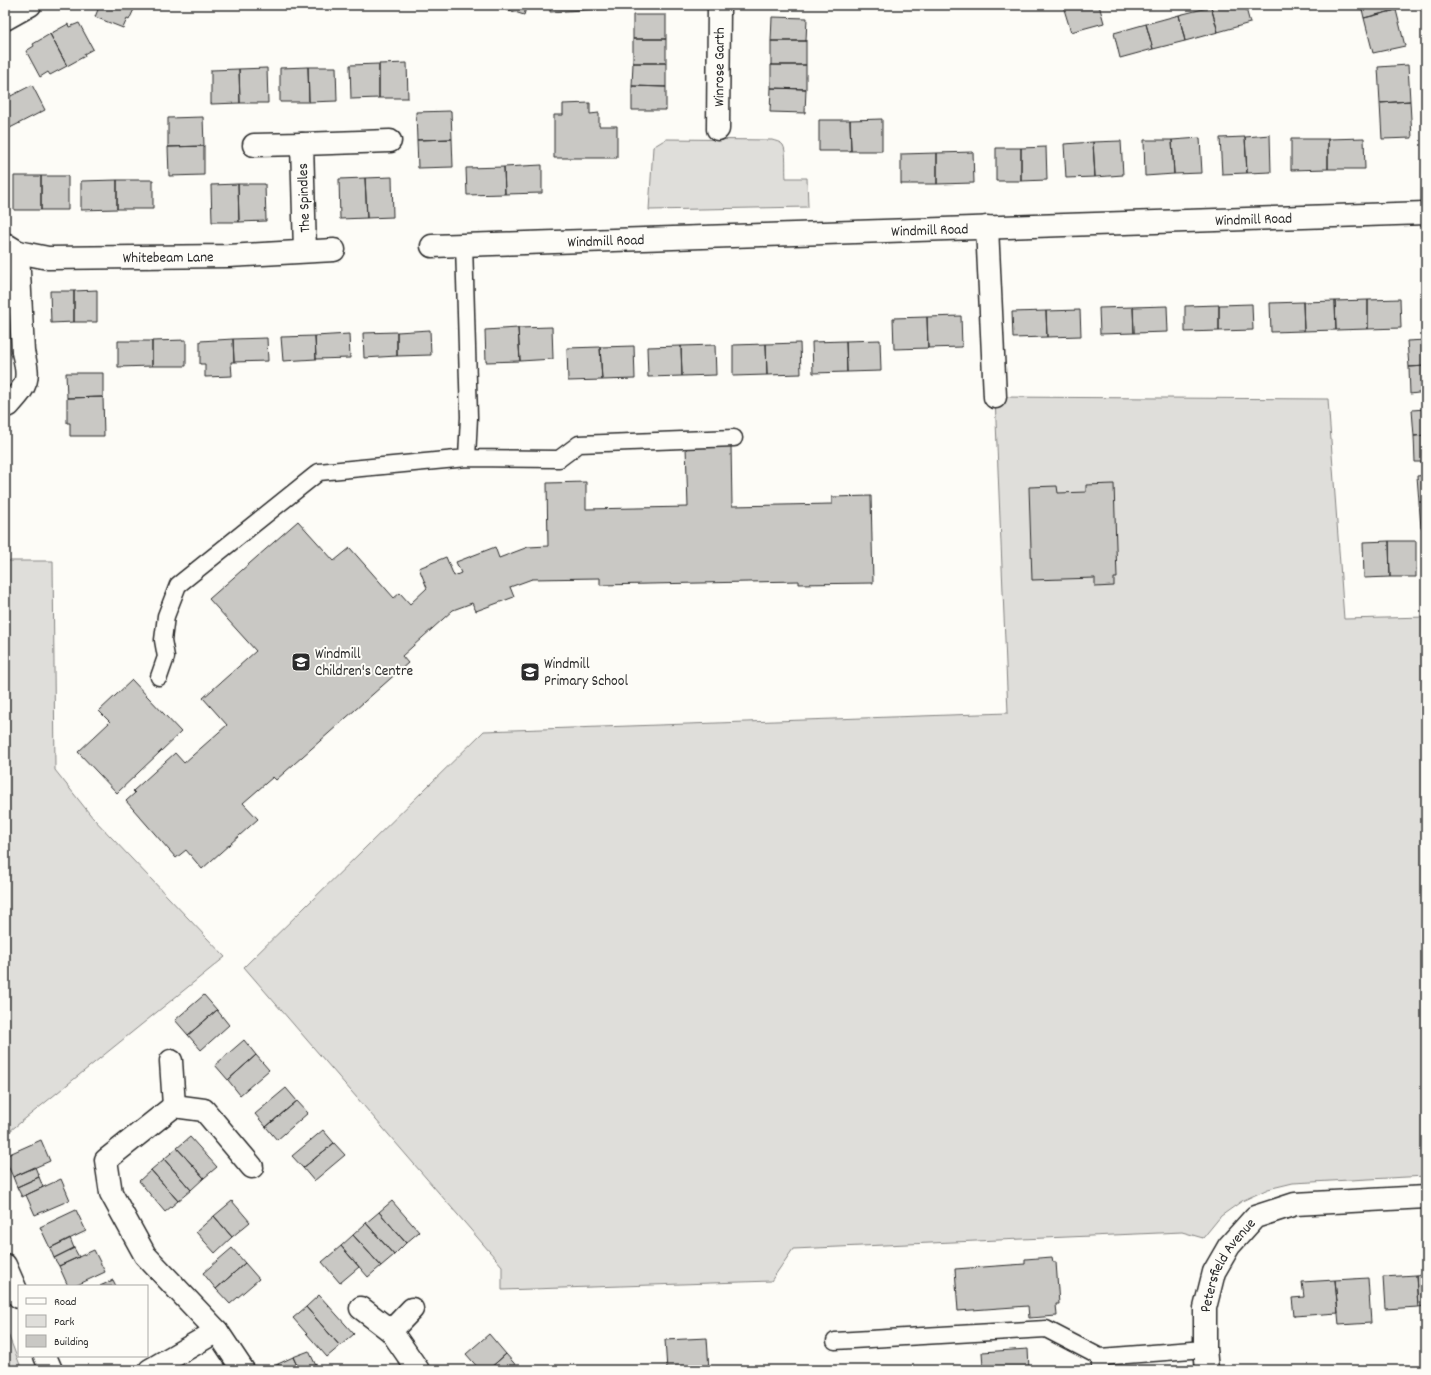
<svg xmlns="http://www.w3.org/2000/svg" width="1431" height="1375" viewBox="0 0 1431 1375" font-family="Dekko,sans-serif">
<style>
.green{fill:#dfdeda;stroke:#858482}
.building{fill:#c9c8c4;stroke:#2b2b2b}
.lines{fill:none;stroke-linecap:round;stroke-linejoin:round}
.service-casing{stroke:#2b2b2b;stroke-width:19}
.pedestrian-casing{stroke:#2b2b2b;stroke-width:25}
.minor-casing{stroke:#2b2b2b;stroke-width:25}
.tertiary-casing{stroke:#2b2b2b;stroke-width:25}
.service{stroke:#fdfcf7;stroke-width:16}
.pedestrian{stroke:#fdfcf7;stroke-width:22}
.minor{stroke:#fdfcf7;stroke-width:22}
.tertiary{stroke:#fdfcf7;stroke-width:22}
.labels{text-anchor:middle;stroke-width:4;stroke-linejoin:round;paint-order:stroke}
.street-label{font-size:15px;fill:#2b2b2b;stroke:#fdfcf7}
.poi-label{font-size:15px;fill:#2b2b2b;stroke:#fdfcf7;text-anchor:start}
</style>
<rect width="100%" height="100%" fill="#fdfcf7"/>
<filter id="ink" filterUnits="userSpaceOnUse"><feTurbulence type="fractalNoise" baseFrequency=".025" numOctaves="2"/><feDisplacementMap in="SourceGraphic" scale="8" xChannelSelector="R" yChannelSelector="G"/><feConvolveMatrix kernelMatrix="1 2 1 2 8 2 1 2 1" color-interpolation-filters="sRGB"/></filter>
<g filter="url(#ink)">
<path class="green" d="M666,139L772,140C775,141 781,142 783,145C787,151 785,171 786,178H807L808,207L649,210L653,147Z
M995,397L1328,399L1344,619L1426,617V1176L1293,1183L1268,1189L1242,1201L1221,1216L1203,1238L1182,1232L793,1249L771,1281L502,1290V1266L244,967L484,731L1008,713Z
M5,561H53L55,770L93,818L225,957L5,1135Z
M5,1326L6,1329L22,1370H5Z"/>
<path class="building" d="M97,5H136L129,20L127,19L123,28L95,17L99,7L96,6Z
M493,5H527L524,15Z
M550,5H582V10L550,12Z
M582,5H614V8L582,10Z
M1068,5H1099L1104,23L1071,32L1063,6Z
M1218,5H1245L1250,23L1218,32L1211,7Z
M1361,5H1395L1396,10L1364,18Z
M1211,7L1218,32L1185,41L1179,15Z
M1396,10L1405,46L1373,53L1364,18Z
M633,15H666V39H633Z
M1179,15L1185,41L1153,49L1146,24Z
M772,17L807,18L806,41H771Z
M79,23L93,49L84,54L85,56L67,66L50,34L68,24L69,27Z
M1146,24L1153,49L1120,58L1114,33Z
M50,34L67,66L50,75L48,72L40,77L26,51L34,46L33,44Z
M633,39H666V63H633Z
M771,41H806V65H771Z
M407,63L408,98H379V64Z
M633,63H666V87L632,86Z
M379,64V98L351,99L350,65Z
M771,65H806V89L771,88Z
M1408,65L1410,101L1380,103L1378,67Z
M308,67H336L337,101L309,102Z
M308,67L309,102H280V68Z
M267,68L268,103H240L239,69Z
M239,69L240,103L211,104V70Z
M32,85L45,110L8,129L5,123V99Z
M632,86L666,87V110H632Z
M771,88L806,89L805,113L770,112Z
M1410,101L1412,138L1382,139L1380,103Z
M590,103V114L599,113V126H617V158H554V115H563V104Z
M451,111L452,139L417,140L416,112Z
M203,117L204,146L168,147V118Z
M882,119V151H851L850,120Z
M819,120H850L851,151H819Z
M1270,135L1271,172L1247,173L1245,137Z
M1245,137L1247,173L1222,174L1220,138Z
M1200,138L1202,173L1174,174L1172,140Z
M1364,138L1365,169H1328V139Z
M452,139L453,167L418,168L417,140Z
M1291,139H1328V169L1291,170Z
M1144,140H1172L1174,174L1145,176Z
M1121,141L1123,175L1095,177L1093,142Z
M1093,142L1095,177L1066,178L1064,144Z
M204,146V175L169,176L168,147Z
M1046,147L1047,180L1021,181V148Z
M996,148H1021V181H996Z
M973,152L974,183L937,184V153Z
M937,153V184H901V154Z
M542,165V193L505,194L504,167Z
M504,167L505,194L467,195L466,168Z
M14,176H41V210H14Z
M41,176H68V210H41Z
M392,177L393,217L367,218L365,178Z
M365,178L367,218L340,219L339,179Z
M117,180H153V209H117Z
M117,180V209L81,210V181Z
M238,184L239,222H212L211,185Z
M238,184H265L266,221L239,222Z
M97,290V322H74V291Z
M50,291H74V322L51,323Z
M1400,299L1401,328L1368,329V300Z
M1368,300V329L1336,330L1335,301Z
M1335,301L1336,330L1304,331L1303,302Z
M1303,302L1304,331L1271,332L1270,303Z
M1252,304L1253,330L1219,331V305Z
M1219,305V331L1185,332V306Z
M1167,306L1168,332L1134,333L1133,307Z
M1133,307L1134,333L1100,334L1099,308Z
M1080,310L1081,336L1047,337L1046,311Z
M1046,311L1047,337L1013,338L1012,312Z
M961,316L962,347L928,348L927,317Z
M927,317L928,348L894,349L893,318Z
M552,327L553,359L520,361L518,328Z
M518,328L520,361L486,362L485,330Z
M430,330L431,355L397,356V332Z
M397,332V356L364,358L363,333Z
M349,334L350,358L316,359L315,336Z
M315,336L316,359L283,361L281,337Z
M267,338L268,361L234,362L233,339Z
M233,339L234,362H231L232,376L205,377V364H200V341Z
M186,340V366H152V341Z
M880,340L881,371L847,372L846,341Z
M1426,340V366L1409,367L1407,341Z
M118,341H152V366L118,367Z
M846,341L847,372L813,373L812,342Z
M800,343L801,374L767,375L766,344Z
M766,344L767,375L733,376V345Z
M715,345L716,375L682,376L681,346Z
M634,346L635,379L602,380L600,347Z
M681,346L682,376L648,377L647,347Z
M600,347L602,380L568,381L567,348Z
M1426,366V392L1410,394L1409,367Z
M66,373H103V397L67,398Z
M103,397L104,436H70V423H67V398Z
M1426,409V435L1414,436L1412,410Z
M1426,435V462H1415L1414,436Z
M731,445L732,506L832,504V497L871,496L873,583L799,584V581L600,585V578L532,579L510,587L514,597L476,611L472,603L453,610L402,656L408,663L276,780L273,777L243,803L258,819L202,869L186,850L176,858L126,801L135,793L133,791L175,753L184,763L227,725L203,698L256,651L209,599L298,521L334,561L350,548L394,598L400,593L410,604L427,588L419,568L446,557L454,576L461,573L456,562L495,547L499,558L528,547L548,546L547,483L586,482V509L688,507L686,447Z
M1426,475V502H1419L1417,476Z
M1114,484L1117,578H1114V586L1095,587V578L1032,580L1029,487L1057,486L1058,493L1086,492V485Z
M1419,502H1426V528H1421Z
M1389,541H1416V577H1390Z
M1389,541L1390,577L1364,578L1363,542Z
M132,680L181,732L117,793L78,752L110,722L99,711Z
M204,995L217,1010L188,1035L175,1020Z
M217,1010L229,1025L201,1050L188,1035Z
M244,1040L256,1055L228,1080L215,1065Z
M256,1055L269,1070L240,1095L228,1080Z
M286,1088L297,1101L266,1127L255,1114Z
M297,1101L308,1113L277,1140L266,1127Z
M323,1130L334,1143L303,1168L292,1156Z
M190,1137L217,1167L204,1178L177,1148Z
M41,1140L50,1161L13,1177L5,1159V1156Z
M334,1143L345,1155L314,1181L303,1168Z
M177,1148L204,1178L191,1190L164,1159Z
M164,1159L191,1190L178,1201L151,1170Z
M35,1167L39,1177L17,1187L13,1177Z
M151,1170L178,1201L165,1212L139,1181Z
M39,1177L43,1187L22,1197L17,1187Z
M61,1179L70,1200L35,1215L26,1195Z
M232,1201L250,1222L232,1237L214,1216Z
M392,1201L419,1232L406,1243L379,1212Z
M76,1210L86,1231L50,1248L40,1227Z
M379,1212L406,1243L394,1255L366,1223Z
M214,1216L232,1237L215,1253L196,1232Z
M366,1223L394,1255L381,1266L353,1235Z
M353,1235L381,1266L368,1277L341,1246Z
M70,1238L74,1248L54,1258L50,1248Z
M341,1246L359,1267L340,1283L322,1262Z
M74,1248L79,1257L59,1266L54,1258Z
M232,1248L245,1263L216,1289L203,1273Z
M94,1250L105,1272L75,1286H68L59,1266Z
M1052,1257L1053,1262H1056L1059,1304H1056L1057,1316L1029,1318L1028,1306L958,1311L955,1269L1025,1264V1259Z
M245,1263L259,1279L230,1304L216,1289Z
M1426,1274V1306L1418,1307L1416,1275Z
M1416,1275L1418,1307L1385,1309L1383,1277Z
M1368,1278L1371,1323L1339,1325L1335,1280Z
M113,1280L116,1286H100Z
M1335,1280L1338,1313L1294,1316L1292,1298L1304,1297L1302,1282Z
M319,1295L354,1334L340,1346L306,1307Z
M306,1307L340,1346L327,1357L293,1318Z
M489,1334L506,1354L488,1370H480L466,1354Z
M707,1338L709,1370H667L665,1340Z
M1028,1349L1029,1370H927L983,1367L982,1352Z
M309,1351L318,1370H299L293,1357Z
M506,1354L520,1370H488Z
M293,1357L299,1370H280L278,1364Z
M278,1364L280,1370H266Z
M907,1367V1370H855Z"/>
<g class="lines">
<defs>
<path id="service" d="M467,458L559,459L579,444L734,438
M159,677L166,657L163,640L166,616L178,585L319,472L467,458L469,417L464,244
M835,1341L1046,1329L1100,1357
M1100,1370V1357L1205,1349"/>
<path id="pedestrian" d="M987,227L995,397"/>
<g id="minor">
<path d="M5,19L30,5"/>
<path id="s1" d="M718,129L719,5"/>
<path d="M254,145L302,144"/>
<path id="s2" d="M5,244L18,252L48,258L228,256L334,250"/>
<path id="s3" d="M432,246L1426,213"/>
<path d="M305,251L302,144L390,141"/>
<path d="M9,405C28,384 30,380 23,352L18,252"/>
<path d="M171,1061L174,1106"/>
<path d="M361,1308L391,1331L418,1370"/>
<path d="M217,1331L243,1370"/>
<path d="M391,1331L412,1309"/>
<path d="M150,1370L217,1331L145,1255L111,1193L106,1160L174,1106L204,1110L252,1167"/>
<path id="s4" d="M1207,1370L1205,1349V1308L1214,1272L1229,1246L1255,1217L1295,1204L1426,1197"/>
</g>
<path id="tertiary" d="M5,1265L19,1297
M45,1356L51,1370"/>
</defs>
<use href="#service" class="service-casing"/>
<use href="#pedestrian" class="pedestrian-casing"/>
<use href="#minor" class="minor-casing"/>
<use href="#tertiary" class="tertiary-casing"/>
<use href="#service" class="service"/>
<use href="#pedestrian" class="pedestrian"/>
<use href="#minor" class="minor"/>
<use href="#tertiary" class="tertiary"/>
</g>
</g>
<defs>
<symbol id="school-square" viewBox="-11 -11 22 22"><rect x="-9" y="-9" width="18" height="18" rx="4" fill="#2b2b2b" stroke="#fdfcf7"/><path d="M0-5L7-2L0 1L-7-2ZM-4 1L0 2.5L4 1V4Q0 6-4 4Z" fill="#fff"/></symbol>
</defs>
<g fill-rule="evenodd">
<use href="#school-square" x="290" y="651" width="22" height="22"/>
<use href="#school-square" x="519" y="661" width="22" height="22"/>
</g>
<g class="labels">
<g class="street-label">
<text dy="5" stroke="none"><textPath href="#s1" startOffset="62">Winrose Garth</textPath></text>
<text transform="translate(303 198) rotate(-92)" y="5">The Spindles</text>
<text dy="5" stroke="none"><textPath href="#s3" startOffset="822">Windmill Road</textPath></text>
<text dy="5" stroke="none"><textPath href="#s3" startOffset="498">Windmill Road</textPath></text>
<text dy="5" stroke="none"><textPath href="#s3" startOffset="174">Windmill Road</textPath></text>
<text dy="5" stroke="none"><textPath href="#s2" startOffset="166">Whitebeam Lane</textPath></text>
<text dy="5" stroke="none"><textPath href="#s4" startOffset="111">Petersfield Avenue</textPath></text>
</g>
<g class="poi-label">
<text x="315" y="658">Windmill<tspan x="315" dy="17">Children's Centre</tspan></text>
<text x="544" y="668">Windmill<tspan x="544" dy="17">Primary School</tspan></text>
</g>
</g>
<rect width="1431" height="1375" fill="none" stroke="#fdfcf7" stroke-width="20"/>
<rect x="10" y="10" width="1411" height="1355" fill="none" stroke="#2b2b2b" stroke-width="1.5" filter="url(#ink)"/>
<rect x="18" y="1285" width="130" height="72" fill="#fdfcf7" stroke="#a9a8a5"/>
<rect x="26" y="1298" width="20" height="6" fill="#fdfcf7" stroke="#a9a8a5"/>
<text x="54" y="1305" font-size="12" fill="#2b2b2b">Road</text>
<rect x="26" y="1315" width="20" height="12" fill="#dfdeda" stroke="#a9a8a5"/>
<text x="54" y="1325" font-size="12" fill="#2b2b2b">Park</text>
<rect x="26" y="1335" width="20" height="12" fill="#c9c8c4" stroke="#a9a8a5"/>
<text x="54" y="1345" font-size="12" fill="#2b2b2b">Building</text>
</svg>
